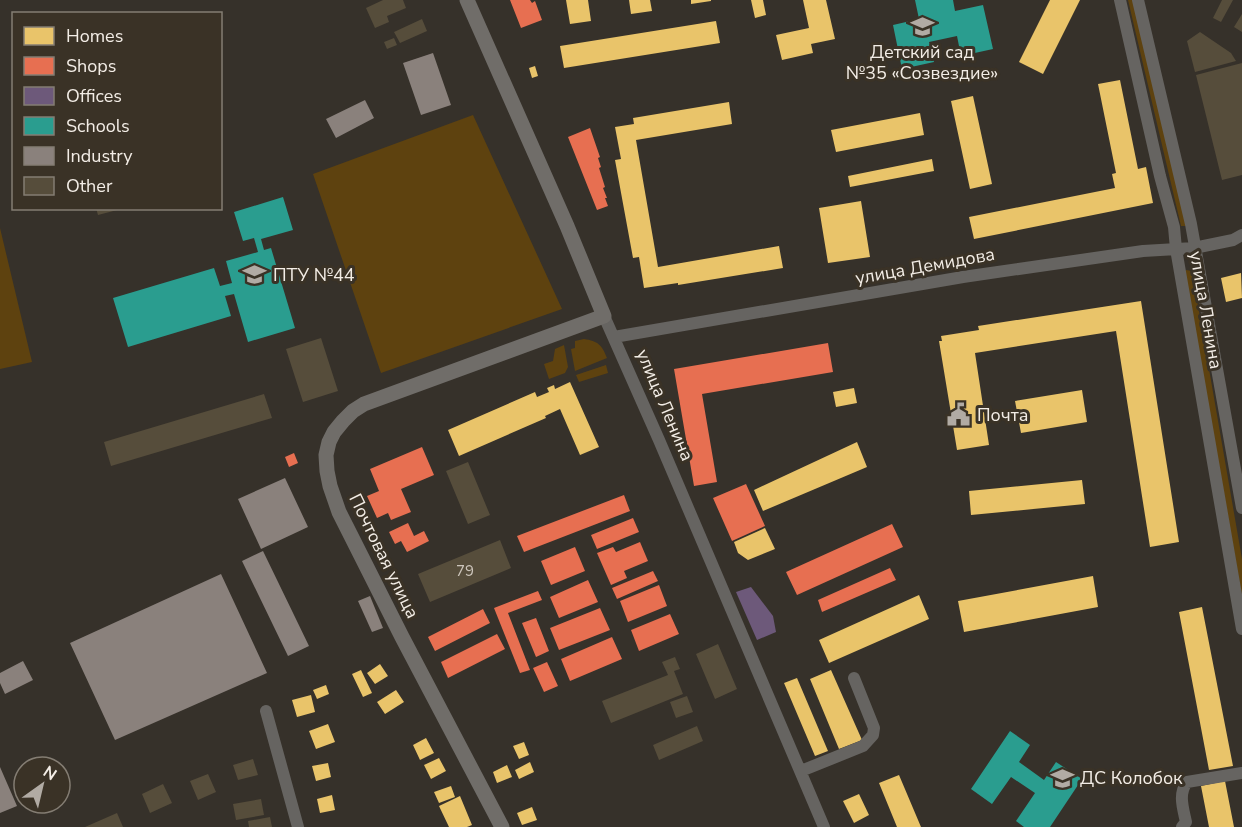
<svg xmlns="http://www.w3.org/2000/svg" width="1242" height="827" viewBox="0 0 1242 827" font-family="'Nunito Sans',sans-serif">
<style>
.green{fill:#5e420f}
.homes{fill:#e9c46a}
.shops{fill:#e76f51}
.offices{fill:#6d597a}
.schools{fill:#2a9d8f}
.industry{fill:#8a817c}
.building{fill:#564d3b}
.lines{fill:none;stroke-linecap:round;stroke-linejoin:round}
.minor{stroke:#666461;stroke-width:12}
.major{stroke:#706d69;stroke-width:15}
.labels{text-anchor:middle;stroke-width:6;stroke-linejoin:round;paint-order:stroke}
.number-label{font-size:15px;fill:#ccc5bb}
.poi-label{font-size:18px;fill:#f3ede6;stroke:#3a3226;text-anchor:start}
.street-label{font-size:18px;fill:#f3ede6;stroke:#3a3226}
</style>
<rect width="100%" height="100%" fill="#36312a"/>
<path class="green" d="M1128,0H1134L1186,226H1181Z
M473,115L562,309L381,373L313,174Z
M0,228L32,362L0,369Z
M1186,270L1192,271L1242,559V596L1185,272Z
M584,339C598,341 602,345 607,358L575,371L571,349L575,348V341Z
M564,345L568,367L565,373L549,379L544,364L553,361L555,349Z
M606,365L608,373L579,382L576,375Z"/>
<path class="homes" d="M566,0H588L591,21L570,24Z
M629,0H650L652,11L631,14Z
M691,0H711V1L691,4Z
M751,0H763L766,15L755,18Z
M803,0H826L835,39L811,44L813,53L782,60L776,35L809,28Z
M1050,0H1080L1043,74L1019,62Z
M716,21L720,43L564,68L560,46Z
M535,66L538,76L532,78L529,68Z
M1120,80L1138,169L1146,167L1153,203L974,239L969,217L1115,188L1112,174L1116,173L1098,84Z
M973,96L992,184L970,189L951,101Z
M729,102L732,124L636,140L658,267L779,246L783,268L678,285V283L644,288L639,257L633,258L615,160L621,159L615,127L634,124L633,118Z
M920,113L924,135L836,152L831,130Z
M932,159L934,171L850,187L848,176Z
M861,201L870,257L828,263L819,208Z
M1241,273L1242,298L1226,302L1221,278Z
M1141,301L1179,542L1150,547L1116,331L975,353L989,445L957,450L939,341H942L941,336L979,330L978,326Z
M570,382L599,447L580,455L560,409L545,416L546,418L459,456L448,430L535,392L537,397L549,392L547,388L554,385L555,389Z
M854,388L857,403L836,407L833,392Z
M1082,390L1087,422L1021,433L1015,401Z
M857,442L867,467L763,511L754,490Z
M1082,480L1085,504L971,515L969,491Z
M765,528L775,549L748,560L738,553L734,542Z
M1093,576L1098,607L964,632L958,601Z
M919,595L929,619L829,663L819,640Z
M1202,607L1233,766L1209,770L1179,612Z
M380,664L388,676L375,684L367,673Z
M361,670L372,693L363,697L352,674Z
M831,670L862,740L839,749L810,679Z
M797,678L828,751L815,756L784,683Z
M326,685L329,694L317,699L313,690Z
M396,690L404,702L385,714L377,702Z
M311,695L315,712L297,717L292,700Z
M328,724L335,742L316,749L309,731Z
M426,738L434,753L420,760L413,745Z
M524,742L529,755L519,759L513,746Z
M439,758L446,771L431,779L424,765Z
M530,762L534,772L519,779L515,770Z
M328,763L331,777L316,781L312,766Z
M507,765L512,777L497,783L493,772Z
M899,775L921,827H897L879,783Z
M1225,781L1234,827H1209L1201,786Z
M451,786L455,797L439,803L434,792Z
M859,794L869,815L854,823L843,801Z
M332,795L335,810L320,813L317,799Z
M460,796L472,825L467,827H449L439,806Z
M532,807L537,820L522,825L517,813Z"/>
<path class="shops" d="M510,0H530L532,3L535,1L542,20L521,28Z
M590,128L600,157L598,158L601,167L599,168L605,187L603,188L607,198H605L608,206L597,210L568,137Z
M828,343L833,372L702,394L717,482L694,486L674,369Z
M422,447L434,475L401,489L411,512L391,520L388,513L377,518L367,496L379,491L370,469Z
M294,453L298,463L289,467L285,457Z
M746,484L765,526L732,541L713,498Z
M624,495L630,511L524,552L517,536Z
M633,518L639,532L597,549L591,535Z
M408,523L414,536L424,531L429,541L407,552L401,541L395,544L389,532Z
M892,524L903,547L797,595L786,572Z
M640,542L648,561L624,571L627,578L611,585L597,553L613,547L616,552Z
M575,547L585,571L551,585L541,561Z
M890,568L896,580L822,612L818,600Z
M653,571L658,581L617,599L612,588Z
M588,580L598,602L559,618L550,597Z
M659,585L667,606L628,622L620,601Z
M538,591L542,600L508,613L530,670L520,673L494,608Z
M600,608L610,630L559,650L550,628Z
M483,609L490,623L435,651L428,637Z
M670,614L679,634L639,651L631,630Z
M536,618L549,651L536,657L522,623Z
M497,634L505,649L448,678L441,662Z
M612,637L622,659L570,681L561,659Z
M547,662L558,686L544,692L533,668Z"/>
<path class="offices" d="M751,587L773,616L776,632L757,640L736,592Z"/>
<path class="schools" d="M915,0H953L955,11L983,5L993,49L961,56L957,36L929,42L934,62L902,69L893,25L919,19Z
M283,197L293,230L261,239L264,250L271,248L295,328L248,342L234,294L225,296L231,316L128,347L113,298L214,268L220,286L232,283L226,261L258,252L254,238L243,241L234,212Z
M1010,731L1030,745L1019,762L1044,780L1056,762L1082,779L1050,827H1024L1016,821L1035,793L1011,777L992,804L971,789Z"/>
<path class="industry" d="M433,53L451,105L421,115L403,63Z
M365,100L374,118L336,138L326,119Z
M285,478L308,527L261,549L238,499Z
M263,551L309,646L288,656L242,561Z
M221,574L267,673L115,740L70,643Z
M370,596L383,628L372,632L358,601Z
M23,661L33,680L5,694L0,683V673Z
M0,767L17,806L0,813Z"/>
<path class="building" d="M383,0H403L406,8L387,16L389,22L375,28L366,8Z
M1222,0H1233L1221,22L1213,18Z
M1242,14V32L1234,27Z
M422,19L427,31L400,43L394,32Z
M1200,32L1231,53L1236,61L1195,72L1187,41Z
M394,38L397,45L387,49L384,42Z
M1242,63V175L1222,180L1196,75Z
M96,208H121V209L98,215Z
M321,338L338,391L303,402L286,349Z
M264,394L272,418L111,466L104,442Z
M468,462L490,515L468,524L446,471Z
M500,540L511,568L430,602L418,574Z
M718,644L737,689L715,699L696,654Z
M675,657L680,669L674,671L683,694L611,723L602,701L668,675L662,662Z
M687,696L693,712L676,718L670,702Z
M697,726L703,741L659,760L653,745Z
M253,759L258,775L238,780L233,765Z
M208,774L216,792L198,800L190,781Z
M163,784L172,803L150,813L142,794Z
M261,799L264,815L236,820L233,804Z
M117,813L123,827H85Z
M270,817L272,827H249L248,821Z"/>
<g class="lines">
<path class="minor" d="M1120,0L1160,176L1174,227L1176,249L1242,629
M1138,0L1191,224L1242,508
M604,316L659,440L824,827
M614,337L963,277L1143,251L1194,248L1233,240L1242,235
M266,711L298,827
M801,771L863,746L873,735L874,728L854,678
M1182,827L1186,822C1183,808 1178,794 1187,782L1242,773"/>
<path class="major" d="M467,0L567,226L604,316L364,404L353,411L343,421L334,432L329,442L326,455L327,471L330,486L339,512L402,637L502,827"/>
</g>
<defs>
<symbol id="school-bare" viewBox="-9 -9 18 18"><path d="M0-5L7-2L0 1L-7-2ZM-4 1L0 2.5L4 1V4Q0 6-4 4Z" fill="#b1aba4" stroke="#3a3226" stroke-width="2.5" paint-order="stroke"/></symbol>
<symbol id="university-bare" viewBox="-9 -9 18 18"><path d="M0-5L7-2L0 1L-7-2ZM-4 1L0 2.5L4 1V4Q0 6-4 4Z" fill="#b1aba4" stroke="#3a3226" stroke-width="2.5" paint-order="stroke"/></symbol>
<symbol id="civic-bare" viewBox="-9 -9 18 18"><path d="M-.6-6.5H3V-4.5H.6V-3L4-1V1h2V6H-6V1h2V-1L-.6-3ZM-1.2 2.5V6h2.4V2.5Z" fill="#b1aba4" stroke="#3a3226" stroke-width="2.5" paint-order="stroke"/></symbol>
</defs>
<g fill-rule="evenodd">
<use href="#school-bare" x="906" y="10" width="33" height="33"/>
<use href="#university-bare" x="238" y="258" width="33" height="33"/>
<use href="#civic-bare" x="942" y="398" width="33" height="33"/>
<use href="#school-bare" x="1046" y="762" width="33" height="33"/>
</g>
<g class="labels">
<g class="number-label">
<text x="465" y="576">79</text>
</g>
<g class="poi-label">
<text x="922" y="58" text-anchor="middle">Детский сад<tspan x="922" dy="21">№35 «Созвездие»</tspan></text>
<text x="273" y="281">ПТУ №44</text>
<text x="977" y="421">Почта</text>
<text x="1080" y="784">ДС Колобок</text>
</g>
<g class="street-label">
<text transform="translate(925 266) rotate(-10)" y="6">улица Демидова</text>
<text transform="translate(1206 310) rotate(80)" y="6">улица Ленина</text>
<text transform="translate(665 405) rotate(67)" y="6">улица Ленина</text>
<text transform="translate(384 556) rotate(64)" y="6">Почтовая улица</text>
</g>
</g>
<rect x="12" y="12" width="210" height="198" fill="#3a3226" stroke="#847d73" stroke-width="1.5"/>
<rect x="24" y="27" width="30" height="18" fill="#e9c46a" stroke="#847d73" stroke-width="1.5"/>
<text x="66" y="42" font-size="18" fill="#f3ede6">Homes</text>
<rect x="24" y="57" width="30" height="18" fill="#e76f51" stroke="#847d73" stroke-width="1.5"/>
<text x="66" y="72" font-size="18" fill="#f3ede6">Shops</text>
<rect x="24" y="87" width="30" height="18" fill="#6d597a" stroke="#847d73" stroke-width="1.5"/>
<text x="66" y="102" font-size="18" fill="#f3ede6">Offices</text>
<rect x="24" y="117" width="30" height="18" fill="#2a9d8f" stroke="#847d73" stroke-width="1.5"/>
<text x="66" y="132" font-size="18" fill="#f3ede6">Schools</text>
<rect x="24" y="147" width="30" height="18" fill="#8a817c" stroke="#847d73" stroke-width="1.5"/>
<text x="66" y="162" font-size="18" fill="#f3ede6">Industry</text>
<rect x="24" y="177" width="30" height="18" fill="#564d3b" stroke="#847d73" stroke-width="1.5"/>
<text x="66" y="192" font-size="18" fill="#f3ede6">Other</text>
<g transform="translate(42 785) rotate(34)"><circle r="28" fill="#3a3226" stroke="#847d73" stroke-width="1.5"/>
<path d="M0-4.5L10 22L0 15L-10 22Z" fill="#b1aba4"/>
<text y="-9" font-size="16" font-weight="bold" text-anchor="middle" fill="#f3ede6">N</text>
</g>
</svg>
